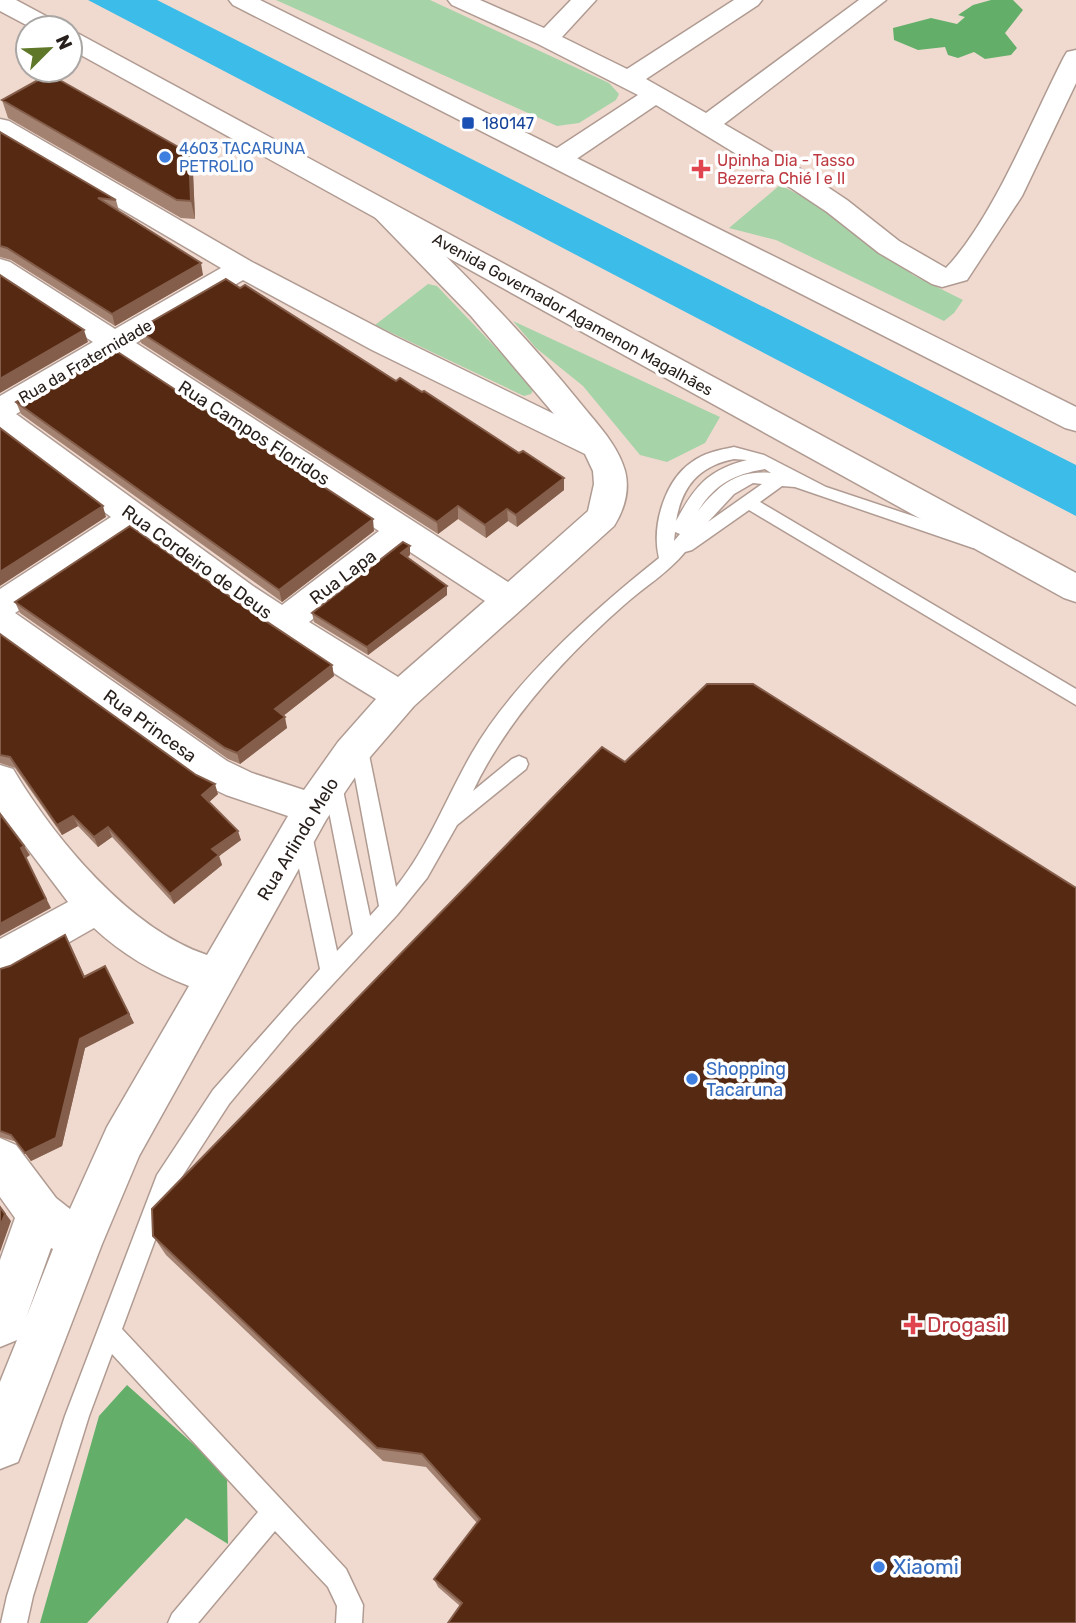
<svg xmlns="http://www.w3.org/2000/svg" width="1076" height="1623" viewBox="0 0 1076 1623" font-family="Rubik,sans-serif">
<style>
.green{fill:#a6d3a8}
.forest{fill:#63af6a}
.water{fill:#3cbce8}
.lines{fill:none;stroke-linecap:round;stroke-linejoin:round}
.lane-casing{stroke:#b09b92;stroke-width:3}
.street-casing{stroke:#b09b92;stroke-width:3}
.highway-casing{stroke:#b09b92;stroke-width:3}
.lane{fill:#fff;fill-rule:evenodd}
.street{fill:#fff;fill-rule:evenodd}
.highway{fill:#fff;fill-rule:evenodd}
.wall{fill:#a38271}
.shaded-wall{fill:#845e4b}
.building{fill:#562912;stroke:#845e4b;stroke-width:2}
.transit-dot{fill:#1a4fb4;stroke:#fff;stroke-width:2.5}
.shop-dot{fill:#3f7fe0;stroke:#fff;stroke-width:2.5}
.health-dot{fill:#e0444e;stroke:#fff;stroke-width:2.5}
.labels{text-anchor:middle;stroke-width:7;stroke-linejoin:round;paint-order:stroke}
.far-transit-label{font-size:16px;fill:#164399;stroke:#fff;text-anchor:start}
.far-shop-label{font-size:16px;fill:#366cbe;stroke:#fff;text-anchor:start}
.far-health-label{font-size:16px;fill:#be3a42;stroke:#fff;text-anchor:start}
.far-street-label{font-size:16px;fill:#28201c;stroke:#fff}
.street-label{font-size:18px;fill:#28201c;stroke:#fff}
.shop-label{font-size:18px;fill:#366cbe;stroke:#fff;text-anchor:start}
.near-health-label{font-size:21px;fill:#be3a42;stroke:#fff;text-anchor:start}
.near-shop-label{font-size:21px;fill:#366cbe;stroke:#fff;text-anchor:start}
</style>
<rect width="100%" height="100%" fill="#f0dad0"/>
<path class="green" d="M276,0H430L609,83L619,94L616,100L579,123L557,126Z
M780,185L841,216L913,275L963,300L954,313L944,321L776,240L729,228Z
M428,284L437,286L534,388L531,394L524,396L375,325Z
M513,321L720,417L705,443L667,462L640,455L583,386L536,348Z"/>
<path class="forest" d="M991,0H1013L1023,10L1005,33L1017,48L1011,55L985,59L974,52L958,58L948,55L945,47L918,50L894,40L893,28L931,18L957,24L965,17L958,15L973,5Z
M127,1385L227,1474L228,1544L186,1518L87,1623H40L99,1416Z"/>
<path class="water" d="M88,0H157L1076,465V516Z"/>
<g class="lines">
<defs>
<path id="lane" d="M734,447L764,455L826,487L979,538L981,542L973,548L795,487L782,486L760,502L1076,689V705L749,510L692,550L685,552C668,573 644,587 624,605C565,657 507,719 473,791L512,759L519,756L526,759L528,764L526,769L457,825L427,878L397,915L293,1027L229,1104L174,1189L122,1329L346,1569L363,1605L362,1623H336L337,1606L328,1587L275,1531L198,1623H168L172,1614L258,1512L112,1354L89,1416L33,1596L27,1623H1L7,1596L65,1416L157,1175L213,1090L320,969L291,830L294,824L301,822L308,824L311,830L337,951L353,934L323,781L325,776L332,773L339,776L341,781L370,916L379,906L349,745L351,740L358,738L365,740L367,745L396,887C429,846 446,798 472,753C514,680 593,611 659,558C651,526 665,480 692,462C704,453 719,450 734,447ZM734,459L747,460C708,470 695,486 676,521C682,486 699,466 734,459ZM765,469L771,473C737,470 719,485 698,511C715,484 734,474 765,469ZM753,483L762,484L708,522L734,494ZM675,532L680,534L674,541Z"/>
<path id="street" d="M448,0H480L544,28L571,0H596L562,37L627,69L734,0H762L758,5L646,79L706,113L859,0H886L724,124L796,166L847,200L899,241L946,268C993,219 1032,119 1064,57L1067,52L1076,50V83L1022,196L967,280L942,287L932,284L879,253L827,212L776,178L656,105L569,164L560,166L551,164L547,158L551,152L638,95L538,44L452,5Z
M0,119L9,121L252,262L394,336L554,414L471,316L367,209L371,203L381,201L391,203C458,267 523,332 581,404C597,424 618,445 625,471C630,490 624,510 614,526L414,706L364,764L326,820L139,1156L102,1244L18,1462L0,1469V1382L17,1340L0,1347V1260L15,1218L0,1197V1138L16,1145L56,1198L70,1209L107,1127L189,986C154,973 122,954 94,928L15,973L0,978V939L68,902L0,812V765L13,769C54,838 129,929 207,955L288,816L226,795L201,783L0,639V589L111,517L0,434V396L93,342L0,281V259L10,262L115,329L221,268L0,138ZM243,280L372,350L585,454L593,471L594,484L588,511L508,582L136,343ZM114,356L379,531L282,605L253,586L16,414ZM134,534C213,592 292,649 376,699L338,742L304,790L252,773L227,761L15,613ZM404,548L485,601L398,677L309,622ZM51,1248L53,1249L26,1318Z"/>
<path id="highway" d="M0,0H16L59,23L62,28H32L0,11Z
M229,0H260L1076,407V431L1065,428L233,5Z
M70,32L79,34L1076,573V602L1064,598L70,49Z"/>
</defs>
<use href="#lane" class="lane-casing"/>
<use href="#street" class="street-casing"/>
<use href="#highway" class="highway-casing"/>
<use href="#lane" class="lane"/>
<use href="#street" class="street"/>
<use href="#highway" class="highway"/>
</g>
<path class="wall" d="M2,100L193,172L195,219L181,218L8,118Z
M0,132L116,200L119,211L203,275L115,326L11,260L0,257Z
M137,330L396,381L564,490L517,527L508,521L486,538L458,519L438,534L141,343Z
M16,402L374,531L282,602L21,414Z
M410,555L408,557L447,595L368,655L314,622L312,613Z
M15,602L249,610L332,665L334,676L283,716L287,728L240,764L228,759L20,613Z
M0,634L218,794L209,802L241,840L219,856L222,865L174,904L112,837L98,847L78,826L62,835L15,768L0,763Z
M625,762L1076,888L460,1606L438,1587L434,1579L477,1523L426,1467L383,1461L166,1255L153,1236Z
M70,945L85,977L134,1023L85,1048L62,1146L31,1161L17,1142L0,1137V969Z"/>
<path class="shaded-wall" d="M189,153L193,172L195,219L191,201Z
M201,263L203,275L115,326L112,314Z
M84,330L88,342L0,393V379Z
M564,478V490L517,527L516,515Z
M103,506L106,517L0,586V572Z
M458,506V519L438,534L437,522Z
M507,509L508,521L486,538L485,525Z
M373,519L374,531L282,602L279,590Z
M410,546V555L402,562L401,553Z
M447,586V595L368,655L367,647Z
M332,665L334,676L278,720L275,709Z
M285,717L287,728L240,764L237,753Z
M215,784L218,794L206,805L202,795Z
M73,816L78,826L62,835L57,825Z
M108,827L112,837L98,847L94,837Z
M238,831L241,840L219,856L222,865L174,904L170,894L212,849Z
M24,846L30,855L26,858L51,908L0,936V924L21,848Z
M105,966L134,1023L85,1048L62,1146L31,1161L25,1153L80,1039Z
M0,1206L11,1221L0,1252Z"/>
<path class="building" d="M49,74L189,153L191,201L177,200L2,100Z
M0,132L116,200L98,198L201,263L112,314L7,248L0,246Z
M0,275L84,330L0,379Z
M226,279L240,288L245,285L396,381L400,378L422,392L424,391L519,453L523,451L564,478L516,515L507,509L485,525L458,506L437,522L137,330Z
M110,347L373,519L279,590L16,402Z
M0,428L103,506L0,572Z
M130,526L249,610L332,665L275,709L285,717L237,753L225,748L15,602Z
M403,542L410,546L401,553L447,586L367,647L312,613Z
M0,634L196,775L215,784L202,795L238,831L212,849L219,855L170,894L108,827L94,837L73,816L57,825L10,757L0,755Z
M707,684H753L1076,888V1623H448L462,1603L434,1579L480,1519L422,1454L377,1448L153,1236L152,1209L602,747L625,762Z
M0,814L24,846L21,848L46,899L0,924Z
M65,935L84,977L105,966L129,1014L80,1039L56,1138L25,1153L11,1135L0,1131V969L10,966Z
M0,1207L5,1214L0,1227Z"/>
<rect class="transit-dot" x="461" y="116" width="14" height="14" rx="3.5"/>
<g class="shop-dot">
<circle cx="165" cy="157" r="7"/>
<circle cx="692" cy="1079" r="7"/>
<circle cx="879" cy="1567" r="7"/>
</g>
<g class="health-dot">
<path d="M697.5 158.5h7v7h7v7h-7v7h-7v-7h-7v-7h7z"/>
<path d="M909.5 1314.5h7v7h7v7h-7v7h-7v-7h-7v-7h7z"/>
</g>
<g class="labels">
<g class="far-transit-label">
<text x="482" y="129">180147</text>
</g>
<g class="far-shop-label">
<text x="179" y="154">4603 TACARUNA<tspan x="179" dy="18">PETROLIO</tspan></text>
</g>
<g class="far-health-label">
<text x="717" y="166">Upinha Dia - Tasso<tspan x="717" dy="18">Bezerra Chié I e II</tspan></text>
</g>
<g class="far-street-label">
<text transform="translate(573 314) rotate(29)" y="6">Avenida Governador Agamenon Magalhães</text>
<text transform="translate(85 361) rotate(-30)" y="6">Rua da Fraternidade</text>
</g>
<g class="street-label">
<text transform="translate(254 433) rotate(33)" y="6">Rua Campos Floridos</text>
<text transform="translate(197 562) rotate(36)" y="6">Rua Cordeiro de Deus</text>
<text transform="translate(343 577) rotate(-37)" y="6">Rua Lapa</text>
<text transform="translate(150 726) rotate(36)" y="6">Rua Princesa</text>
<text transform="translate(298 839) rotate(-59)" y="6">Rua Arlindo Melo</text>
</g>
<g class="shop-label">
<text x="706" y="1075">Shopping<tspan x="706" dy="21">Tacaruna</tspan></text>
</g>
<g class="near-health-label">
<text x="927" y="1332">Drogasil</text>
</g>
<g class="near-shop-label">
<text x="893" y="1574">Xiaomi</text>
</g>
</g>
<g transform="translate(49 49) rotate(66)"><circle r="33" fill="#ffffff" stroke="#a9a6a4" stroke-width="2"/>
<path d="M0-5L12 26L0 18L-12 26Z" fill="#5f7729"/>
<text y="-10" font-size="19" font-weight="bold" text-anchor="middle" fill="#28201c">N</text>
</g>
</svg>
